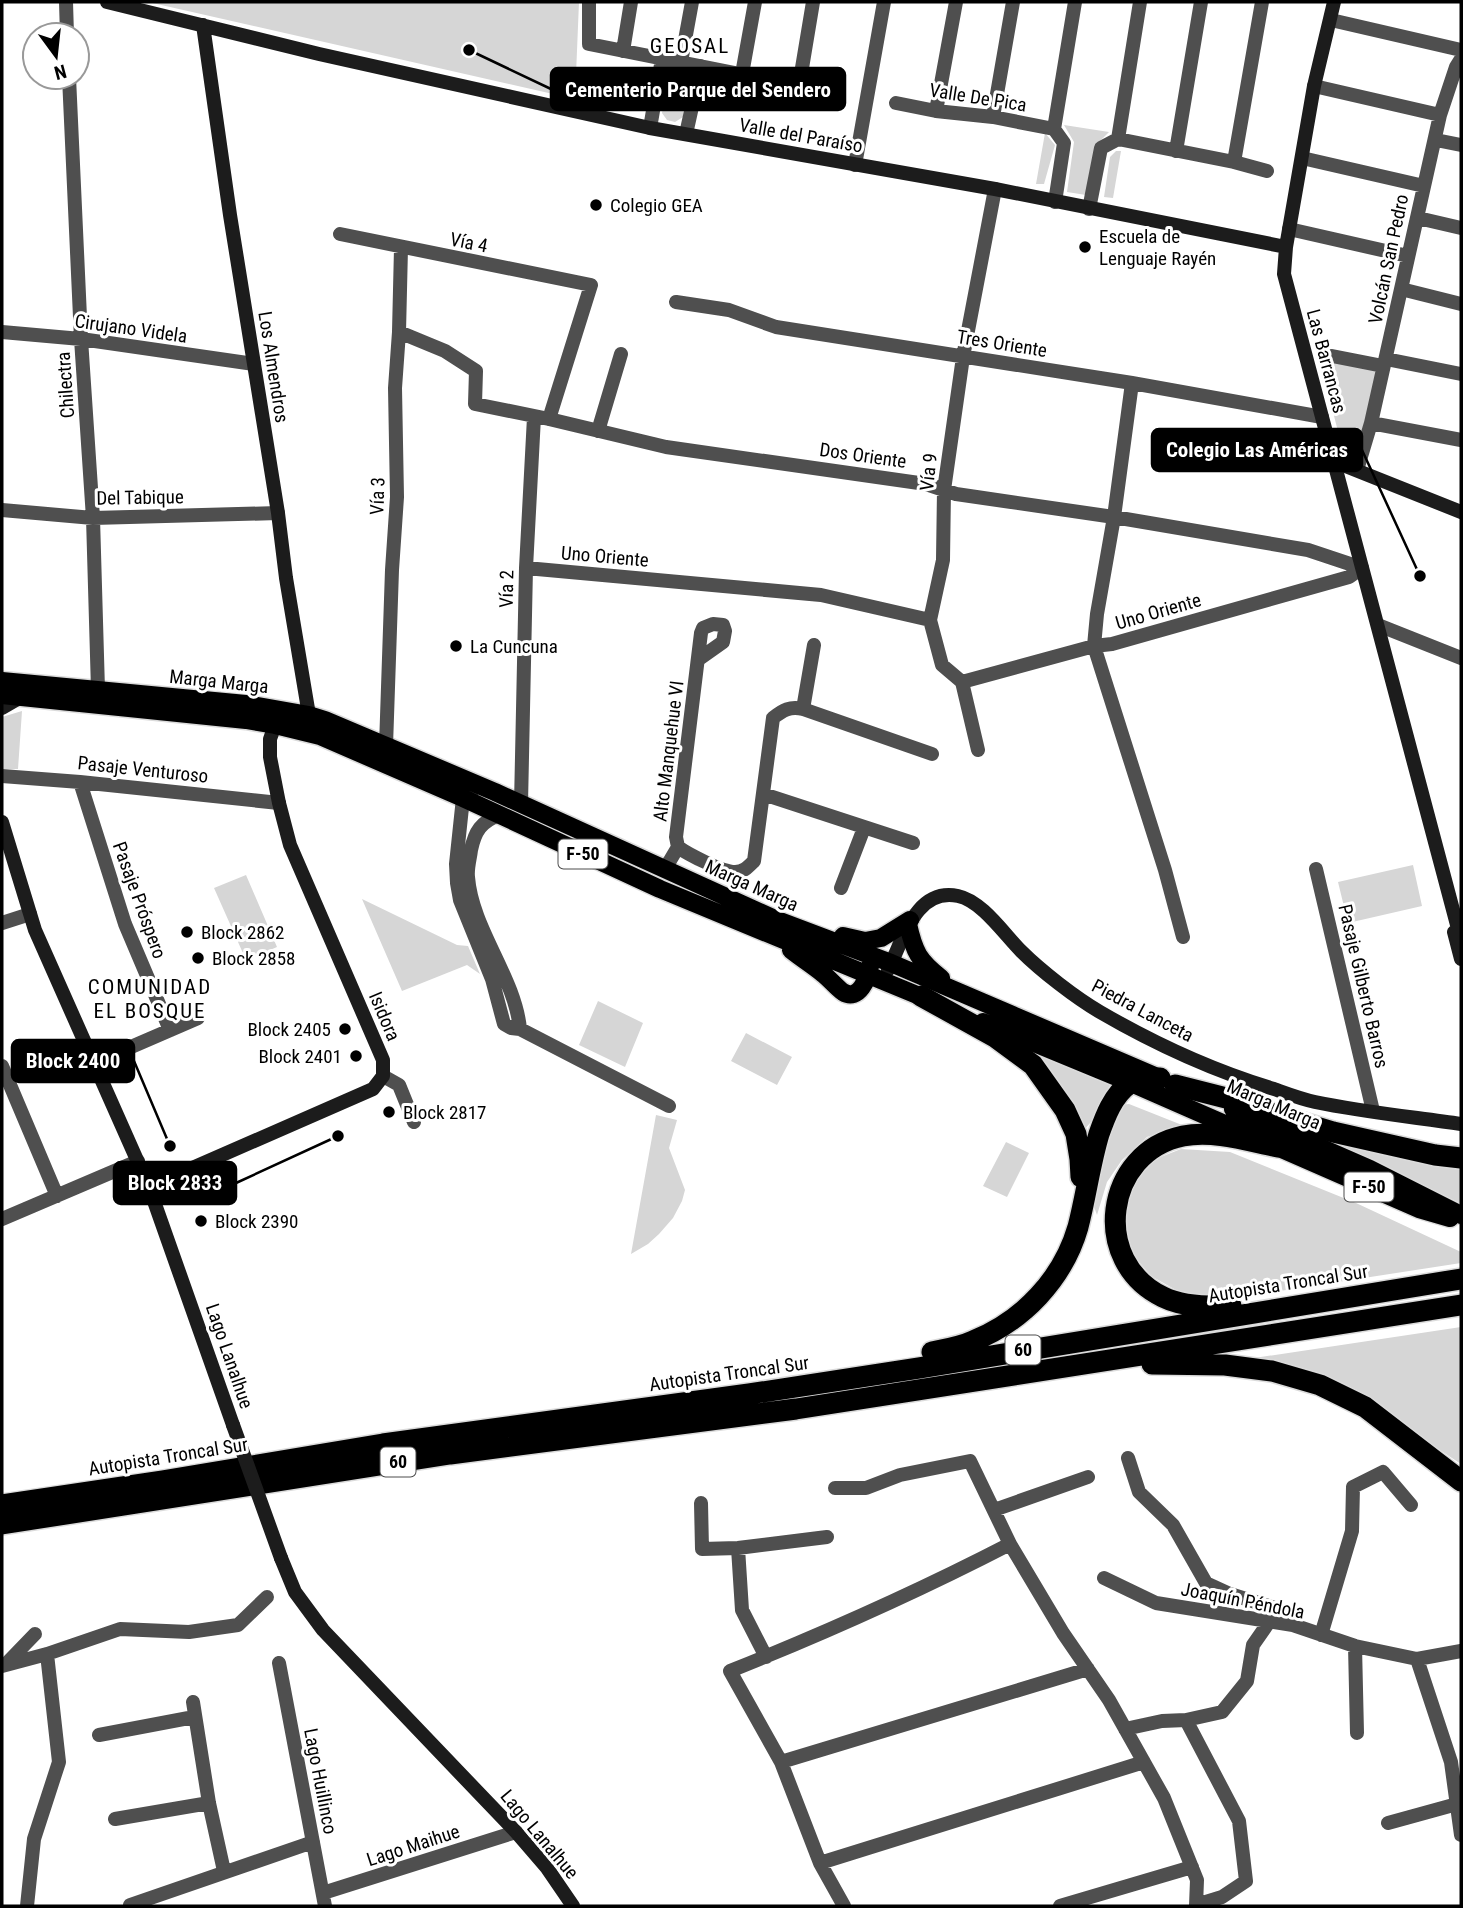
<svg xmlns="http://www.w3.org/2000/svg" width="1463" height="1908" viewBox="0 0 1463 1908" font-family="'Roboto Condensed',sans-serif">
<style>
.green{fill:#d6d6d6}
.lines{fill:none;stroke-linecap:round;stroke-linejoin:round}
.primary-casing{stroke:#dbdbdb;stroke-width:21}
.highway-casing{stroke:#dbdbdb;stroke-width:24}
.street{stroke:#4f4f4f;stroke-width:14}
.secondary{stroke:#1c1c1c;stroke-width:14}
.primary{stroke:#000;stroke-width:18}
.highway{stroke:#000;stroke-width:21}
.secondary-bridge{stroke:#1c1c1c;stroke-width:14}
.poi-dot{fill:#000;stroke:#fff;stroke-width:2.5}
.labels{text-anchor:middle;stroke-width:6;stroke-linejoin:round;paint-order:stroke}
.shield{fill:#fff;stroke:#4c4c4c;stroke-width:2}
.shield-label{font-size:18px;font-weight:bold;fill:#000}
.street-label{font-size:19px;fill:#000;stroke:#fff}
.poi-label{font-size:19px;fill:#000;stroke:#fff;text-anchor:start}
.neighbourhood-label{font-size:21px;letter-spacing:2px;fill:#000;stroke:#fff}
.leader{fill:none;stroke:#000;stroke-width:2.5}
.callout-dot{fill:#000;stroke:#fff;stroke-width:2.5}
.callout{fill:#000;stroke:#000;stroke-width:2.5}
.callout-label{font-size:21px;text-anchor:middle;font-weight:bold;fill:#fff}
</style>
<rect width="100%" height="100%" fill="#fff"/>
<path class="green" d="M148,2H579L575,99Z
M676,70L684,72L688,79L683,117L675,122L667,120L662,113L668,76Z
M1064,125L1109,132L1095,146L1086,195L1067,192L1074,142Z
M1045,133L1055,145L1044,184H1036Z
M1116,151H1121L1113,198L1104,197L1110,157Z
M1334,362L1377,371L1356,459L1344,455L1322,369Z
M22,711L18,769H2V717Z
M1413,865L1422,906L1348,923L1338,882Z
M246,875L277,947L246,960L214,888Z
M362,899L457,945L468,946L480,974L467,965L402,991Z
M598,1001L643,1023L625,1067L579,1045Z
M746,1033L792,1057L777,1085L731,1061Z
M1034,1052L1110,1085L1091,1122L1083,1131C1069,1095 1061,1080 1034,1052Z
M1129,1104L1182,1125L1147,1137L1122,1160L1107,1182L1097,1215L1089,1193L1119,1105Z
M656,1115L677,1120L669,1148L685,1190L682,1201L673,1218L659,1234L648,1244L631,1254Z
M1326,1139L1461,1167V1203H1460Z
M1006,1142L1029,1153L1007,1197L983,1186Z
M1181,1149L1230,1152L1356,1203L1461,1252V1263L1234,1298L1183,1294L1151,1276L1128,1249L1123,1215L1131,1184L1153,1160Z
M1461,1327V1464L1370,1404L1241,1360Z"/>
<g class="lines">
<defs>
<path id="primary" d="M2,681L246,704L309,715L325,720L495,792L777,920L891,963L1162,1079
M2,695L246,720L275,725L320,736L463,798L660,889L934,1002
M908,924C914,952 919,961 941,978
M843,936L865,941L881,938L910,920
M791,950C801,958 812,965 822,973C830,979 836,987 843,992C859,1002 868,978 870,966
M983,1022L1131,1083L1419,1209L1450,1218
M1233,1109L1370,1169L1461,1215"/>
<path id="highway" d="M921,996L995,1037L1033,1065L1065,1110L1076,1134L1080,1159L1081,1177
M1175,1085L1238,1101L1267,1112L1333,1132L1435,1155L1461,1158
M1231,1306C1209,1307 1183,1307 1163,1297C1090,1262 1104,1152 1183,1136C1214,1130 1248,1141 1278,1147
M932,1352C946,1349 960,1347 973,1341C1023,1321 1063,1279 1078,1227C1086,1196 1090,1164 1099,1134C1105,1117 1113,1095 1129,1084C1137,1079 1151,1079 1160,1078
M1152,1364L1225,1365L1272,1371L1320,1385L1365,1407L1461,1481
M2,1505L163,1481L383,1444L749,1394L919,1368L1461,1279
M2,1524L450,1454L796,1409L1461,1305"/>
</defs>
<use href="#primary" class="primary-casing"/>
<use href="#highway" class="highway-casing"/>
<path class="street" d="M66,2L67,35
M589,2V44L820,90
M1331,20L1461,50
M623,51L631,2
M681,62L692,2
M742,74L755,2
M69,77L81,339L93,518L98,690
M799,86L813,2
M1314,86L1440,115
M896,103L936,111L993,117L1054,129
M936,111L956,2
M993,117L1013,2
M650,128L662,59
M686,134L701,66
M1118,139L1234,162L1267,171
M1436,140L1461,145
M1176,151L1201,2
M1302,158L1424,186
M1234,162L1262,2
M855,165L884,2
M1055,202L1064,143L1054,129L1075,2
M1089,209L1101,148L1118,139L1140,2
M1418,218L1461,228
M1289,229L1408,256
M340,234L591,285L549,419
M1401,289L1461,304
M676,302L729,310L776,327L1132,383L1322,417
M2,332L81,339L254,364
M399,332L445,351L476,371L475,404L549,419L666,447L926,484L956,494L1114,517L1308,550L1362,568
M1332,356L1383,366
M1386,359L1461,374
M1132,383L1114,517L1097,614L1094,646L1165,870L1183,937
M1371,423L1461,440
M598,431L621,354
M1357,470L1371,423L1440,115L1456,67L1461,59
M2,510L93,518L278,513
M526,568L821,595L930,620
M1378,625L1461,658
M962,682L1094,646L1112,644L1349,577L1362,568
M803,709L814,645
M386,746L392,570L397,497L395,388L399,332L401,248
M978,750L962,682L942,665L930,620L943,560L944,490L963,357L995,189
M2,776L80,782L279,803
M80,782L125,924L170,1030
M763,794L913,843
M471,795L463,798L456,864L457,883L460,900L492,979L504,1024L511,1028L520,1029L669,1106
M521,804L526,568L534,417
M499,815C481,822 475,831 471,850C470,859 467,868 468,877C472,929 515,977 520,1029
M678,847C689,855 723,872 735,872C744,872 748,867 754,861L773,718C783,710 790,706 803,709L932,754
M665,869L678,847L676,837L701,633L703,628L713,624L723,625L725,631L723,642L699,659
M1316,869L1373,1111
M841,888L864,828
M2,923L30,914
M94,1063L198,1018
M2,1066L57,1196
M383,1076L399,1085L414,1122
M2,1219L138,1161
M1128,1458L1139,1492L1173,1525L1206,1583L1230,1594L1278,1609L1293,1625
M835,1488H866L900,1475L970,1461L1010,1544L1063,1633L1109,1700L1164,1798L1197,1880L1196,1906
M701,1503L702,1549L738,1548L827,1537
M994,1510L1088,1477
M738,1548L742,1610L766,1657
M1104,1578L1156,1603L1293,1625L1355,1646L1417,1659L1461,1651
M1321,1635L1352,1531L1353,1487L1383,1472L1411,1505
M1355,1646L1357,1733
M1417,1659L1451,1762L1461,1835
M279,1663L325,1906
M6,1664L35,1634
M2,1666L47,1654L120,1629L189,1632L238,1625L267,1597
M193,1702L209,1803L224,1871
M1186,1720L1239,1821L1246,1881L1222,1897L1196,1905
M1125,1729L1162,1721L1186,1720L1222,1712L1247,1681L1253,1645L1269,1622
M99,1735L194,1717
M781,1762L1088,1669
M115,1819L209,1803
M1388,1823L1457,1804
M820,1863L1144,1762
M323,1893L516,1832
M130,1905L313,1842
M27,1906L34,1839L59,1762L47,1654
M844,1906L820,1863L781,1762L730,1671C825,1633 919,1591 1010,1544
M1060,1906L1192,1867"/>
<path class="secondary" d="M107,2L319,54L650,128L995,189L1286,247
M1334,2L1314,86L1286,247L1284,274L1461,940
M203,25L230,215L278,513L286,578L309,715
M1333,461L1461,512
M2,708L21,697
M2,822L35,930L149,1187L233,1425
M1454,932L1461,959
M888,970C903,941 915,887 958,896C982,901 1004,934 1021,951C1041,971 1076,998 1100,1012C1155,1044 1214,1071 1274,1089C1288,1094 1301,1099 1315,1102C1363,1112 1413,1117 1461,1124
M149,1187L373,1089L383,1076V1060L290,845L279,803L270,757V739L275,725
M281,1558L295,1592L323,1630L516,1832L547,1868L573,1906"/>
<use href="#primary" class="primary"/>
<use href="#highway" class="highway"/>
<path class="secondary-bridge" d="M233,1425L281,1558"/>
</g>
<g class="poi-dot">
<circle cx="596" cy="205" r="7"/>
<circle cx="1085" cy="247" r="7"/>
<circle cx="456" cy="646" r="7"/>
<circle cx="187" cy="932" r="7"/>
<circle cx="198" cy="958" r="7"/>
<circle cx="345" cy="1029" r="7"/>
<circle cx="356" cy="1056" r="7"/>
<circle cx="389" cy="1112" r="7"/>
<circle cx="201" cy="1221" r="7"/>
</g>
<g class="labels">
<g class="shield">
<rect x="558.5" y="839.5" width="49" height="29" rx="5"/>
<rect x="1344.5" y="1172.5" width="49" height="29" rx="5"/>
<rect x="1005.5" y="1335.5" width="35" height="29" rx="5"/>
<rect x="380.5" y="1447.5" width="35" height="29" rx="5"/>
</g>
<g class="shield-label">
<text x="583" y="860">F-50</text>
<text x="1369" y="1193">F-50</text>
<text x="1023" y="1356">60</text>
<text x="398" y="1468">60</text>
</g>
<g class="street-label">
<text transform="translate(978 97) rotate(9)" y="7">Valle De Pica</text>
<text transform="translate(801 135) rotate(10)" y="7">Valle del Paraíso</text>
<text transform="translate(469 242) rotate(11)" y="7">Vía 4</text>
<text transform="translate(1388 259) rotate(-78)" y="7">Volcán San Pedro</text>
<text transform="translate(131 328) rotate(8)" y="7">Cirujano Videla</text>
<text transform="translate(1002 343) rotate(9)" y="7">Tres Oriente</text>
<text transform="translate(1327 361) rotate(75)" y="7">Las Barrancas</text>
<text transform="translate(274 367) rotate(81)" y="7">Los Almendros</text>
<text transform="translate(65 385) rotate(-94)" y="7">Chilectra</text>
<text transform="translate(863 455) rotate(8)" y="7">Dos Oriente</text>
<text transform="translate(928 472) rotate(-84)" y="7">Vía 9</text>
<text transform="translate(377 496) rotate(-88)" y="7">Vía 3</text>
<text transform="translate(140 497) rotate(-1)" y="7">Del Tabique</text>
<text transform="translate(605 556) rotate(5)" y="7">Uno Oriente</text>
<text transform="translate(506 589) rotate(-89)" y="7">Vía 2</text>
<text transform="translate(1158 611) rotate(-16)" y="7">Uno Oriente</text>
<text transform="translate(219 681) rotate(6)" y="7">Marga Marga</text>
<text transform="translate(668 751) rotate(-83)" y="7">Alto Manquehue VI</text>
<text transform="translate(143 769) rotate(6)" y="7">Pasaje Venturoso</text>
<text transform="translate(752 885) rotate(24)" y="7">Marga Marga</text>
<text transform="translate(140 900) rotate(70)" y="7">Pasaje Próspero</text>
<text transform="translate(1364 986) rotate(77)" y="7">Pasaje Gilberto Barros</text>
<text transform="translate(1143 1010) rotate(28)" y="7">Piedra Lanceta</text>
<text transform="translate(385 1016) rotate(67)" y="7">Isidora</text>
<text transform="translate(1274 1104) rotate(23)" y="7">Marga Marga</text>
<text transform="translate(1288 1283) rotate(-9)" y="7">Autopista Troncal Sur</text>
<text transform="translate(230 1356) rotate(71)" y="7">Lago Lanalhue</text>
<text transform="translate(729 1373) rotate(-8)" y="7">Autopista Troncal Sur</text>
<text transform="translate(168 1456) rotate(-9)" y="7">Autopista Troncal Sur</text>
<text transform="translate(1243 1600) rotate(11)" y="7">Joaquín Péndola</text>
<text transform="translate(321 1781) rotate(79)" y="7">Lago Huillinco</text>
<text transform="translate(540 1834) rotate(50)" y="7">Lago Lanalhue</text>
<text transform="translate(413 1845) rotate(-18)" y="7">Lago Maihue</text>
</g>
<g class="poi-label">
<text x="610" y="212">Colegio GEA</text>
<text x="1099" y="243">Escuela de<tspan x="1099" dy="22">Lenguaje Rayén</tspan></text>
<text x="470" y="653">La Cuncuna</text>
<text x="201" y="939">Block 2862</text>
<text x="212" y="965">Block 2858</text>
<text x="331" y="1036" text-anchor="end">Block 2405</text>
<text x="342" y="1063" text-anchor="end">Block 2401</text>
<text x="403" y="1119">Block 2817</text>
<text x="215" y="1228">Block 2390</text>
</g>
<g class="neighbourhood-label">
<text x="690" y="53">GEOSAL</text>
<text x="150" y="994">COMUNIDAD<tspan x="150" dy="24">EL BOSQUE</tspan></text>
</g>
</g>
<path class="leader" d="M469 50L551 89M1420 576L1362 450M170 1146L134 1061M338 1136L236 1183"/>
<g class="callout-dot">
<circle cx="469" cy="50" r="7"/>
<circle cx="1420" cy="576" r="7"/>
<circle cx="170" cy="1146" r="7"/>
<circle cx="338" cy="1136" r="7"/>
</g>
<g class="callout">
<rect x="551" y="68" width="294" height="42" rx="7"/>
<rect x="1152" y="429" width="210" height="42" rx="7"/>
<rect x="12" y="1040" width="122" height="42" rx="7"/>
<rect x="114" y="1162" width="122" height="42" rx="7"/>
</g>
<g class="callout-label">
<text x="698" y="97">Cementerio Parque del Sendero</text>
<text x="1257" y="457">Colegio Las Américas</text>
<text x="73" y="1068">Block 2400</text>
<text x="175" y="1190">Block 2833</text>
</g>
<rect width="1463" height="1908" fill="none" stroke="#000000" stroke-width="7"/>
<g transform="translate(56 56) rotate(165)"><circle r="33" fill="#ffffff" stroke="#999999" stroke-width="2"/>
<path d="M0-5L12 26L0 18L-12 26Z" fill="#000000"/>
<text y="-10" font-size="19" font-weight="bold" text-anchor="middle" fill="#000000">N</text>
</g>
</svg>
